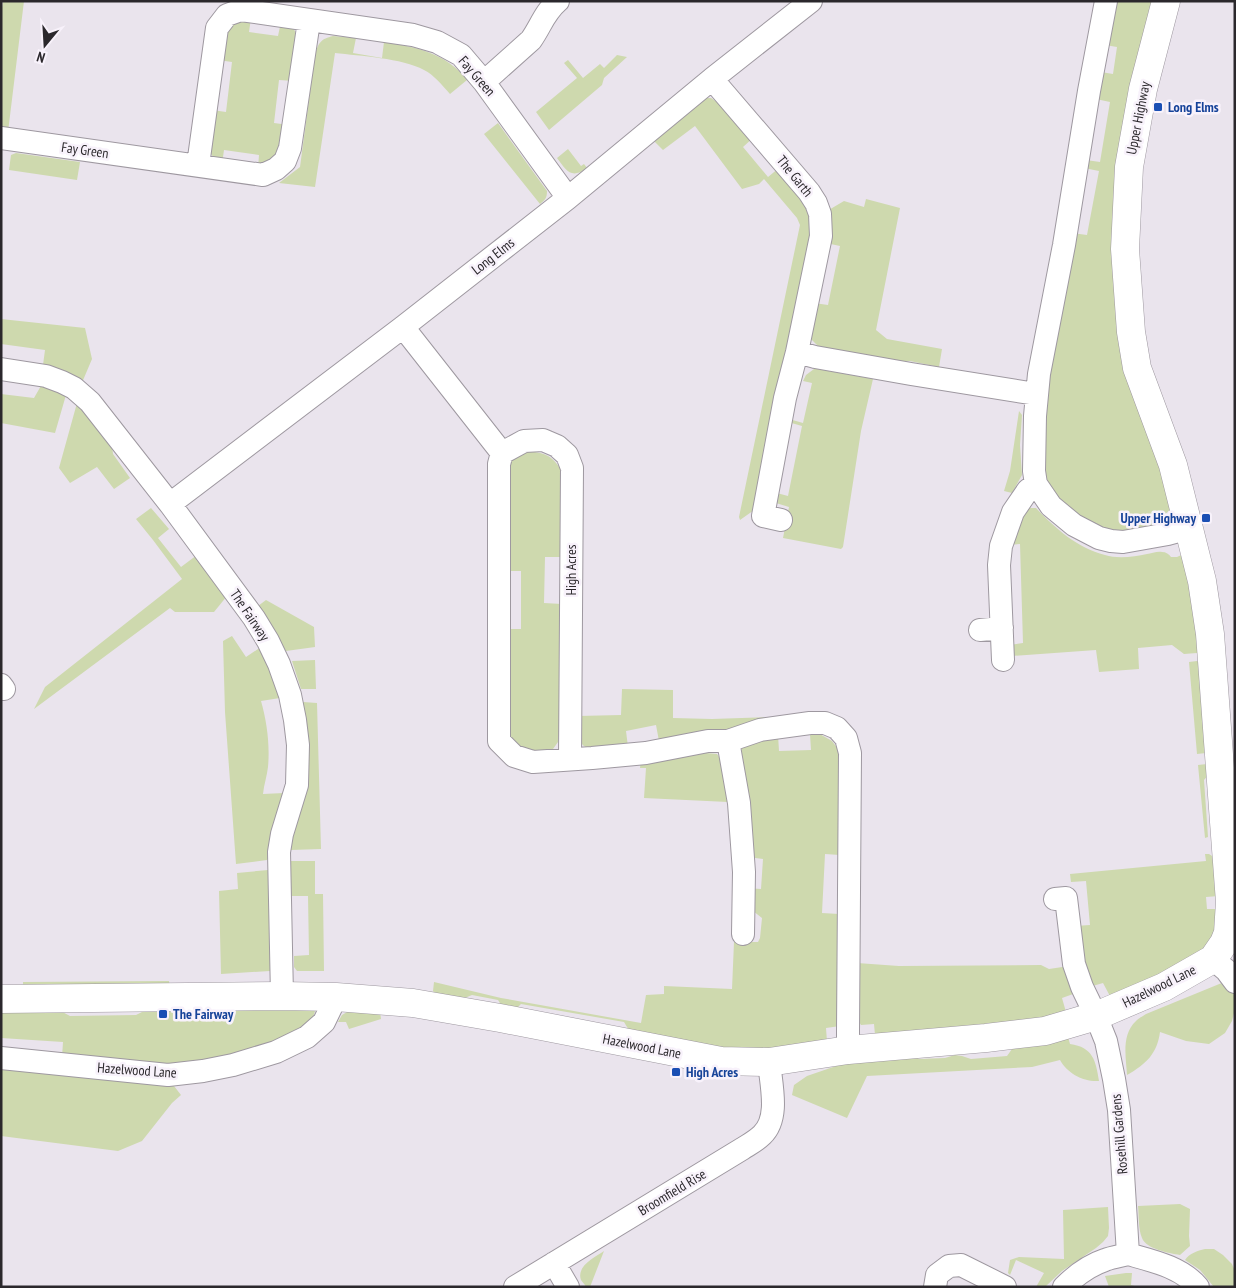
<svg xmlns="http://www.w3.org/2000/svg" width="1236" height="1288" viewBox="0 0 1236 1288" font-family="'PT Sans Narrow',sans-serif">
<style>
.green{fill:#ced9ae}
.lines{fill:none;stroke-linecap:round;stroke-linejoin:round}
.street-casing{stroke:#9e98a0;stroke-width:24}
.secondary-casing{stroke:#9e98a0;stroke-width:29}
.street{stroke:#fff;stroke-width:22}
.secondary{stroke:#fff;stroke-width:28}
.transit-dot{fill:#1a4fb4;stroke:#f8f2fb;stroke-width:2}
.labels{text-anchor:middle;stroke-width:5;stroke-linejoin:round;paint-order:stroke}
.street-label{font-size:14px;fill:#2b282c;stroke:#f8f2fb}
.transit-label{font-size:14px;font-weight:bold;fill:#164399;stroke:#f8f2fb;text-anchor:start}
</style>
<rect width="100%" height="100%" fill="#eae4ed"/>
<path class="green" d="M3,1H24L8,132L1,131V15Z
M1113,1H1156L1116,250L1174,506L1159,520L1161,528L1149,532L1100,531L1057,501L1040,470L1039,443L1072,233L1087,235L1099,171L1084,168L1086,160L1100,162L1110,102L1096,99L1101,72L1113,74L1117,47L1105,45Z
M251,18L249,32L278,36L281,22L294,29L298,39L294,81L279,80L274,123L289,125L286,148L258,168L259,155L224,150L222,164L215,160L208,149L212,110L226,112L232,62L218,60L223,35L231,23Z
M333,36L356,38L353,53L382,58L384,42C415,47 447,53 467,80L450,94C442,85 434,75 424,70C402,58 360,56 335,53L315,187L279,183L300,167L315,54C319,42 321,39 333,36Z
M617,55L627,57L604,78L602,85L549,130L536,112L577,78L564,63L568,60L583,78L600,64L604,68Z
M706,98H711L717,102L754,137L743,147L768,177L779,168L803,195L813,222L757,508L740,520L739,517L800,225L797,218L764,179L759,184L742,189L695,126L663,150L654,141Z
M498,123L547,191C547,198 545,200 540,204L484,134Z
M568,149L581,166L584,164L587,168C571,180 566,170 557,158Z
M16,153L80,162L77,180L9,170L11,155Z
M866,199L900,208L876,330L887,339L942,349L939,367L910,361L899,362L818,346L811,339L814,303L828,305L840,246L826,243L827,211L844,201L864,207Z
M1,319L85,328L92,359L81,385L43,365L45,350L1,344Z
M814,369H818L873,379L861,431L843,547L841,549L783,538L789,507L776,503L773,492L788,496L802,426L788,422L789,419L803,423L812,383L803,381L806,375Z
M42,384L66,395L55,433L1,423V394L34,398Z
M77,403L112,445L113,454L130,478L114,489L97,467L70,483L59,468Z
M1019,411L1022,415L1020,445L1022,475L1012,493L1004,491L1010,471Z
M527,451C545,453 552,455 562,471V557H545L544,603L562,604L559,733L558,742L553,749L544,753L524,752L509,741L506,629H521V571H505L510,463L516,456Z
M151,508L169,529L158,538L181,567L197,555L227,596L214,612H175L170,608L34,709L45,687L182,579L153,540L136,519Z
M1030,508H1036C1055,528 1077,548 1105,555C1117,559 1134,557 1147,554C1151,554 1157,551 1162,552C1166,552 1169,554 1171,557H1177L1186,553L1200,648L1197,653L1184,654L1172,645L1138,648L1139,669L1099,672L1096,650L1011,656L1010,645L1023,643L1020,544L1005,545L1023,515Z
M266,600L314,627L315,647L286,651L258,606Z
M232,636L246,657L261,647L280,698L261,701C267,722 270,745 268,767C267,776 264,784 263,794L284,793L270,856L267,860L236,864L225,712L223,641Z
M315,660L316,689H301L292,661Z
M1197,661L1202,664L1206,753L1197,754L1189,662Z
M622,689L673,690V718L712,719L768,717V723L659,741L656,725L626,731L628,747C618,748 588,753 582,744C579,739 579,722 578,716L621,715Z
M303,702L317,703L321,849L291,850Z
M818,733L832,741L841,753L840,855L825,854L822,913L839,914L840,1026L826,1028L827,1042L768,1049L717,1048L630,1032L624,1022L521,1004L515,1010L503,1008L498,1000L472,995L460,1000L436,995L433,991L434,982L501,998L641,1023L646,995L664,994V986L732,989L734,942H758L760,938L762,918L753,911L746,888L761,889L763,859L748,857L740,753L743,746L778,735L779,751L811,750L810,734Z
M706,753L717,754L722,761L728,802L644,798L646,768H640L641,759Z
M1207,764L1212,771L1204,780L1208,837L1205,838L1198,765Z
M1205,854H1209L1217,859L1219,896L1206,897L1207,909H1220L1218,927L1198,957L1111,998L1103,983L1089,987L1075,926L1090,925L1086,881L1071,882L1070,874L1206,861Z
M291,861H315V894H323L324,971H297L294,967V956L309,955L308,896H291Z
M268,870L271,872L273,967L270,971L221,974L219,891L238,889L237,873Z
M857,963L899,966L1041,965L1049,969L1069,966L1076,993L1062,998L1066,1012L1060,1016L983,1026L875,1035L874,1024L861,1025L858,1020Z
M1229,980L1235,990V1009L1232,1021L1225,1033L1209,1044L1186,1041L1160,1032C1157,1054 1146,1064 1127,1075C1126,1057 1121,1035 1136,1021C1139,1018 1143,1016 1146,1014Z
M169,981L170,989H23V982Z
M53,1007L70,1016L136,1015L150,1008L308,1007L315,1011L313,1018L303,1031L233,1055L166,1066L62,1057L63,1042L1,1038V1008Z
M352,1009L380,1011L381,1019L349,1029L346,1022H338L342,1015Z
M1068,1037L1070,1044C1093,1047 1096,1061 1099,1081C1083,1082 1067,1073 1060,1060L1032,1067L867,1076L847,1118L792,1095L794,1085L807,1076L839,1065L883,1056L911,1054L919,1059L945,1058L955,1055L962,1056L971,1059L1007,1056L1012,1049L1056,1041Z
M1,1067L174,1086L181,1095L172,1103L142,1141L118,1151L1,1136Z
M1180,1204L1190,1209L1189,1236L1190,1246L1180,1255C1169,1253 1146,1249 1142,1238C1138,1228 1139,1216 1138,1206Z
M1108,1207L1109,1228L1108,1236L1103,1242L1096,1248L1062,1271L1046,1286L1036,1287L1044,1273L1016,1260L1010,1275L1008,1273L1010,1260L1019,1257L1064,1259L1063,1210Z
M1205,1249H1214L1223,1255L1232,1264L1235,1271V1287H1214L1200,1270L1185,1260C1190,1253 1197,1251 1205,1249Z
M604,1251L590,1287H586C585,1284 582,1282 581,1280C576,1266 595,1257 604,1251Z
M1126,1273H1132L1131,1285L1138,1287H1109L1105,1276Z"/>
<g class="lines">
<defs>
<path id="street" d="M1106,1L1089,91L1064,245L1039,374L1035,416L1034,471L1036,484L1051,506L1074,525L1099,538L1111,541L1123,542L1168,534L1190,528
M712,79L809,192L816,203L820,214L821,236L797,352L785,398L763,516L781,520
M484,82L531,40C541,26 544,13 558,1
M1,138L263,175L276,169L285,161L290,148L309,21
M198,165L217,28L227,15L241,10L413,35L437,42L461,55L484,82L568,198
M403,327L502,453L499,464V741L514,756L533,762L592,758L646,753L708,741H728L760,730L810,723H825L837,728L846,738L850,753L848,1031V1050
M797,352L815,357L911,374L1036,394
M1,369L46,376L62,382L74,388L90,402L170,504L254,618L268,641L279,664L290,695L295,720L298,745L297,785L282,834L279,852L282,996
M502,453L524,441L543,440L557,446L567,455L572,468L570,759
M170,504L403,327L568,198L712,79L811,1
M980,630L1002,628
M1003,660L999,565L1001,546L1013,512L1028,490L1036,484
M1,685L4,689
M728,741L739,803L744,872L743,934
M1055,899L1066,898L1074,964L1082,987L1096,1016L1106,1041L1114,1079L1119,1110L1128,1254C1153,1261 1181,1267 1198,1287
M1213,959L1226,970L1235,982
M1,1058L168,1075L203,1071L233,1065L276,1052L307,1037L324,1022L336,997
M554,1263L568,1287
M515,1287L742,1149C748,1145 756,1141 762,1135C780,1118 771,1085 769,1062
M935,1287L937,1275L949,1266L961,1265L1005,1287
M1064,1287C1075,1276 1090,1265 1105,1260C1112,1257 1121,1256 1128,1254"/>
<path id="secondary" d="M1,999L282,996L336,997L413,1003L500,1018L721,1061L769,1062L848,1050L986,1038L1045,1031L1096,1016L1164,987L1213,959L1224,943L1228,933L1230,902L1210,634L1202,581L1173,465L1137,368L1131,332L1125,249L1129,167L1143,89L1166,1"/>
</defs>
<use href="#street" class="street-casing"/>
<use href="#secondary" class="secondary-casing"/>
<use href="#street" class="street"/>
<use href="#secondary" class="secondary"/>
</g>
<g class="transit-dot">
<rect x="1153" y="102" width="10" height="10" rx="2.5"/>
<rect x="1201" y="513" width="10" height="10" rx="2.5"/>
<rect x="158" y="1009" width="10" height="10" rx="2.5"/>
<rect x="671" y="1067" width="10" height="10" rx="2.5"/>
</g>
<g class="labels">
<g class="street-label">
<text transform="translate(477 76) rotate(49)" y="5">Fay Green</text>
<text transform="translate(1138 118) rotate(-79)" y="5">Upper Highway</text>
<text transform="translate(85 150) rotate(8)" y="5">Fay Green</text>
<text transform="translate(795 176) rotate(51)" y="5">The Garth</text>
<text transform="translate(493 256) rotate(-38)" y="5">Long Elms</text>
<text transform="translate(571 570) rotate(-90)" y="5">High Acres</text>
<text transform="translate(250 615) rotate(56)" y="5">The Fairway</text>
<text transform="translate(1159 986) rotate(-26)" y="5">Hazelwood Lane</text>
<text transform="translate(642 1046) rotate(11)" y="5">Hazelwood Lane</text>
<text transform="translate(137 1070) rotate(4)" y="5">Hazelwood Lane</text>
<text transform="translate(1119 1134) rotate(-95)" y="5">Rosehill Gardens</text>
<text transform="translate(672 1192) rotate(-31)" y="5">Broomfield Rise</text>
</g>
<g class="transit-label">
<text x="1168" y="112">Long Elms</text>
<text x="1196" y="523" text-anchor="end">Upper Highway</text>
<text x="173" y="1019">The Fairway</text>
<text x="686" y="1077">High Acres</text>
</g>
</g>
<rect width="1236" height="1288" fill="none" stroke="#2b282c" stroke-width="5"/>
<g transform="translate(45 45) rotate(198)" stroke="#f8f2fb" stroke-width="4" paint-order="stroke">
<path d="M0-4L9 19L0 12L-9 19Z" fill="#2b282c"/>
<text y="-8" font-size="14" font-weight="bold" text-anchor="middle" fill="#2b282c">N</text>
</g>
</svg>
